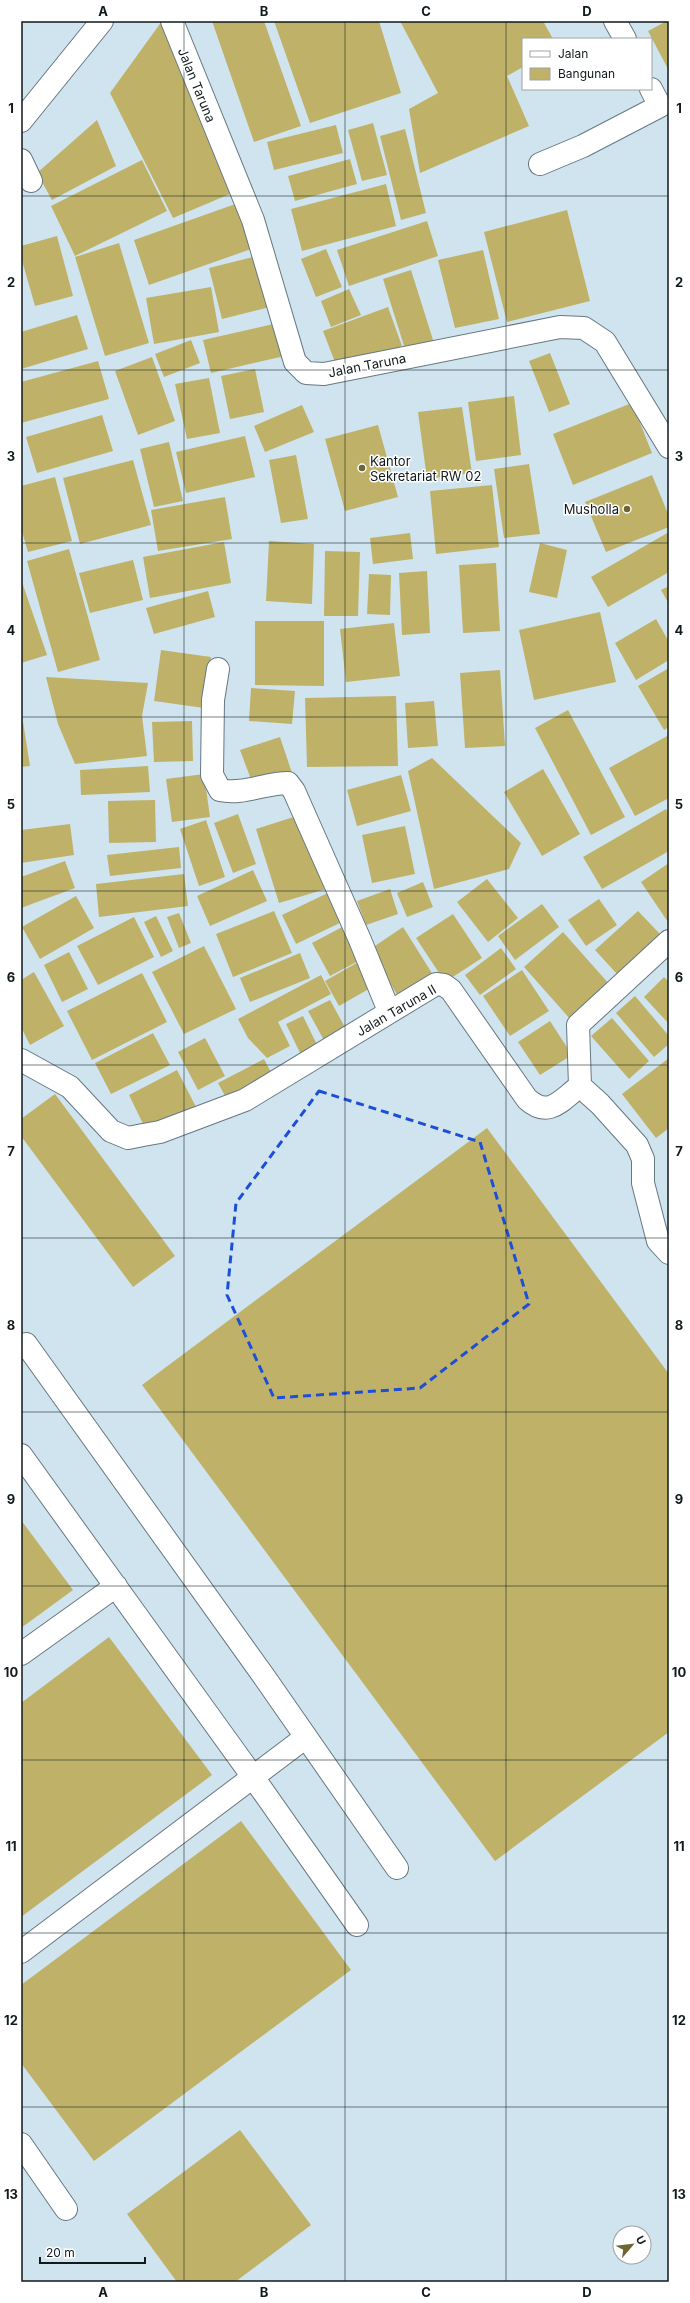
<svg xmlns="http://www.w3.org/2000/svg" width="690" height="2303" viewBox="0 0 690 2303" font-family="Inter,sans-serif">
<style>
.building{fill:#bfb268}
.lines{fill:none;stroke-linecap:round;stroke-linejoin:round}
.minor-casing{stroke:#667882;stroke-width:24}
.minor{stroke:#fff;stroke-width:22}
.marked{fill:none;stroke:#1d4ed8;stroke-width:3;stroke-dasharray:8 5;stroke-linejoin:round}
.grid{fill:none;stroke:#11191c;stroke-width:1;stroke-opacity:0.55}
.poi-dot{fill:#6e6532;stroke:#fff;stroke-width:1.5}
.labels{text-anchor:middle;stroke-width:3;stroke-linejoin:round;paint-order:stroke}
.street-label{font-size:13px;fill:#11191c;stroke:#fff}
.poi-label{font-size:13px;fill:#11191c;stroke:#fff;text-anchor:start}
.neatline{fill:none;stroke:#11191c;stroke-width:1.5}
.grid-label{font-size:13px;text-anchor:middle;font-weight:bold;fill:#11191c}
</style>
<rect width="100%" height="100%" fill="#cfe4ef"/>
<path class="building" d="M162,21L237,191L173,218L110,93Z
M212,21H264L301,126L254,142Z
M274,21H379L401,93L310,123Z
M400,21H543L553,39H523V67L507,76L529,126L420,173L409,109L438,93Z
M667,21H669V71L648,31Z
M97,120L116,166L52,200L37,173Z
M373,123L387,175L362,181L348,130Z
M336,125L343,153L274,170L267,142Z
M405,129L426,213L401,220L380,136Z
M350,159L357,184L295,201L288,176Z
M142,160L167,211L75,256L51,206Z
M386,184L396,226L302,251L291,209Z
M241,202L257,247L149,285L134,240Z
M567,210L590,301L507,322L484,232Z
M427,221L438,256L349,286L337,250Z
M57,236L73,296L35,306L21,257V246Z
M119,243L149,343L105,356L75,257Z
M326,249L342,287L316,297L301,259Z
M483,250L499,319L455,328L438,260Z
M261,255L274,306L222,319L209,268Z
M411,270L434,343L406,352L383,279Z
M211,287L219,332L154,344L146,298Z
M349,289L361,315L331,327L321,301Z
M388,307L402,346L338,370L323,331Z
M77,315L88,349L21,369V332Z
M282,322L289,355L211,373L203,340Z
M191,340L200,363L164,377L155,354Z
M550,353L570,404L549,412L529,361Z
M152,357L175,421L138,435L115,371Z
M98,361L109,399L21,423V382Z
M255,369L264,412L230,419L221,376Z
M209,378L220,433L187,439L175,384Z
M514,396L521,455L476,461L468,402Z
M632,403L652,453L573,485L553,434Z
M302,405L314,432L265,452L254,426Z
M462,407L472,473L427,479L418,412Z
M102,415L113,451L37,473L26,437Z
M378,425L398,497L345,511L325,439Z
M245,436L255,477L186,493L176,452Z
M169,442L183,501L154,507L140,449Z
M296,455L308,519L281,523L269,460Z
M133,460L151,525L80,544L63,478Z
M529,464L540,534L504,538L494,469Z
M652,475L669,516V527L606,552L585,502Z
M55,477L72,541L28,552L21,528V486Z
M492,485L499,547L436,554L430,491Z
M225,497L232,539L158,551L151,510Z
M669,532V572L608,607L591,577Z
M410,533L413,559L373,564L370,538Z
M269,541L314,544L312,604L266,601Z
M224,542L231,583L150,598L143,557Z
M540,543L567,550L557,598L529,592Z
M69,549L100,660L58,672L27,561Z
M325,551L360,552L358,616H324Z
M133,560L143,600L90,613L79,573Z
M496,563L500,631L463,633L459,565Z
M427,571L430,633L402,635L399,573Z
M369,574L391,575L390,615L367,614Z
M21,579L47,655L21,663Z
M669,586V604L661,590Z
M208,591L215,617L154,634L146,608Z
M600,612L616,682L534,700L519,630Z
M656,619L669,642V660L636,680L615,643Z
M255,621H324V686L255,685Z
M394,623L400,676L346,682L340,629Z
M161,650L211,657L204,708L154,701Z
M669,668V727L664,730L638,686Z
M500,670L505,746L465,748L460,673Z
M46,677L148,683L142,716L147,756L75,764L58,724Z
M251,688L295,691L292,724L249,721Z
M396,696L398,766L307,767L305,698Z
M434,701L438,746L408,748L405,703Z
M21,709L30,766L21,767Z
M568,710L625,817L591,835L535,728Z
M192,721L193,761L154,762L152,722Z
M669,735V798L635,816L609,768Z
M280,737L294,779L252,782L240,750Z
M432,758L521,843L509,869L434,889L408,771Z
M148,766L150,792L81,795L80,770Z
M543,769L580,834L542,856L504,792Z
M204,774L210,817L172,822L166,779Z
M401,775L411,811L357,826L347,790Z
M155,800L156,842L109,843L108,801Z
M666,809L669,815V851L602,889L583,857Z
M238,814L256,864L233,873L214,823Z
M303,814L326,889L279,903L256,829Z
M206,820L225,877L199,886L180,829Z
M70,824L74,855L21,863V830Z
M405,826L415,874L372,883L362,835Z
M179,847L181,868L110,876L107,855Z
M65,861L75,888L21,908V877Z
M669,863V921L668,922L641,882Z
M253,870L267,901L210,926L197,896Z
M184,874L188,906L99,917L96,884Z
M487,879L518,918L488,942L457,902Z
M423,882L433,907L407,917L397,893Z
M390,889L398,914L366,925L357,901Z
M332,891L346,920L296,944L282,915Z
M76,896L94,928L40,959L22,927Z
M599,899L617,925L586,946L568,920Z
M542,904L559,927L515,960L498,936Z
M274,911L292,953L233,977L216,934Z
M638,911L660,934L617,974L595,950Z
M179,913L191,943L179,948L167,917Z
M453,914L482,958L445,982L416,938Z
M156,916L173,951L161,957L144,922Z
M134,917L154,957L98,985L77,946Z
M346,925L364,958L330,976L312,943Z
M403,927L435,978L400,999L369,950Z
M563,932L610,985L571,1020L524,967Z
M204,946L236,1009L184,1034L152,972Z
M501,948L516,969L480,995L465,975Z
M69,952L88,989L62,1002L44,965Z
M300,953L310,978L250,1002L240,978Z
M360,961L374,986L339,1006L325,981Z
M522,970L549,1011L510,1036L483,996Z
M34,972L64,1026L30,1045L21,1027V980Z
M142,973L167,1022L92,1060L67,1011Z
M321,975L331,994L278,1022L290,1046L267,1058L248,1038L238,1019Z
M664,977L669,982V1024L644,997Z
M635,996L669,1036V1044L654,1057L616,1013Z
M330,1000L347,1031L326,1044L308,1011Z
M303,1016L320,1051L303,1059L286,1024Z
M612,1018L649,1061L629,1079L591,1036Z
M550,1021L572,1055L540,1075L518,1042Z
M153,1033L170,1065L111,1094L95,1063Z
M205,1038L225,1076L198,1090L178,1052Z
M669,1058V1128L656,1138L622,1094Z
M264,1059L275,1080L229,1103L218,1083Z
M177,1070L196,1107L147,1132L129,1095Z
M55,1094L175,1256L133,1287L21,1136V1119Z
M487,1128L669,1374V1732L495,1861L142,1385Z
M21,1520L73,1590L21,1628Z
M109,1637L212,1775L21,1917V1703Z
M241,1821L351,1970L94,2161L21,2063V1985Z
M240,2130L311,2225L235,2282H177L127,2214Z"/>
<g class="lines">
<defs>
<path id="minor" d="M172,21L253,220L295,362L306,373L324,374L560,327L584,328L605,342L669,447
M615,21L625,39
M21,121L102,21
M21,160L31,181
M540,164L583,146L660,106L651,89
M218,669L213,700L212,775L220,790C243,795 265,783 288,783L294,791L360,940L389,1011
M21,1060L70,1087L111,1131L128,1138L143,1135L160,1132L245,1100L436,984L444,985L451,990L527,1099C549,1119 561,1100 580,1086L600,1104L637,1145L643,1159V1183L658,1241L669,1253
M580,1086L578,1025L669,941
M21,1348L26,1344L265,1678L397,1868
M21,1455L253,1777L21,1952
M21,1654L116,1586
M306,1737L253,1777L357,1925
M21,2144L66,2209"/>
</defs>
<use href="#minor" class="minor-casing"/>
<use href="#minor" class="minor"/>
</g>
<path class="marked" d="M319,1091L480,1142L529,1304L420,1388L274,1398L227,1295L236,1203Z"/>
<path class="grid" d="M184,21V2282M345,21V2282M506,21V2282M21,196H669M21,370H669M21,543H669M21,717H669M21,891H669M21,1065H669M21,1238H669M21,1412H669M21,1586H669M21,1760H669M21,1933H669M21,2107H669"/>
<g class="poi-dot">
<circle cx="362" cy="468" r="4"/>
<circle cx="627" cy="509" r="4"/>
</g>
<g class="labels">
<g class="street-label">
<text transform="translate(197 85) rotate(68)" y="5">Jalan Taruna</text>
<text transform="translate(367 365) rotate(-11)" y="5">Jalan Taruna</text>
<text transform="translate(396 1010) rotate(-30)" y="5">Jalan Taruna II</text>
</g>
<g class="poi-label">
<text x="370" y="466">Kantor<tspan x="370" dy="15">Sekretariat RW 02</tspan></text>
<text x="619" y="514" text-anchor="end">Musholla</text>
</g>
</g>
<rect width="690" height="2303" fill="none" stroke="#ffffff" stroke-width="44"/>
<rect x="522" y="38" width="130" height="52" fill="#ffffff" stroke="#a0a3a4"/>
<rect x="530" y="51" width="20" height="6" fill="#ffffff" stroke="#a0a3a4"/>
<text x="558" y="58" font-size="12" fill="#11191c">Jalan</text>
<rect x="530" y="68" width="20" height="12" fill="#bfb268" stroke="#a0a3a4"/>
<text x="558" y="78" font-size="12" fill="#11191c">Bangunan</text>
<g transform="translate(632 2245) rotate(62)"><circle r="19" fill="#ffffff" stroke="#a0a3a4"/>
<path d="M0-3L7 15L0 10L-7 15Z" fill="#6e6532"/>
<text y="-6" font-size="11" font-weight="bold" text-anchor="middle" fill="#11191c">U</text>
</g>
<path d="M40 2257v6h105v-6" fill="none" stroke="#11191c" stroke-width="2"/>
<text x="46" y="2257" font-size="12" fill="#11191c" stroke="#ffffff" stroke-width="3" paint-order="stroke">20 m</text>
<rect x="22" y="22" width="646" height="2259" class="neatline"/>
<g class="grid-label">
<text x="103" y="16">A</text>
<text x="264" y="16">B</text>
<text x="426" y="16">C</text>
<text x="587" y="16">D</text>
<text x="11" y="113">1</text>
<text x="679" y="113">1</text>
<text x="11" y="287">2</text>
<text x="679" y="287">2</text>
<text x="11" y="461">3</text>
<text x="679" y="461">3</text>
<text x="11" y="635">4</text>
<text x="679" y="635">4</text>
<text x="11" y="809">5</text>
<text x="679" y="809">5</text>
<text x="11" y="982">6</text>
<text x="679" y="982">6</text>
<text x="11" y="1156">7</text>
<text x="679" y="1156">7</text>
<text x="11" y="1330">8</text>
<text x="679" y="1330">8</text>
<text x="11" y="1504">9</text>
<text x="679" y="1504">9</text>
<text x="11" y="1677">10</text>
<text x="679" y="1677">10</text>
<text x="11" y="1851">11</text>
<text x="679" y="1851">11</text>
<text x="11" y="2025">12</text>
<text x="679" y="2025">12</text>
<text x="11" y="2199">13</text>
<text x="679" y="2199">13</text>
<text x="103" y="2297">A</text>
<text x="264" y="2297">B</text>
<text x="426" y="2297">C</text>
<text x="587" y="2297">D</text>
</g>
</svg>
